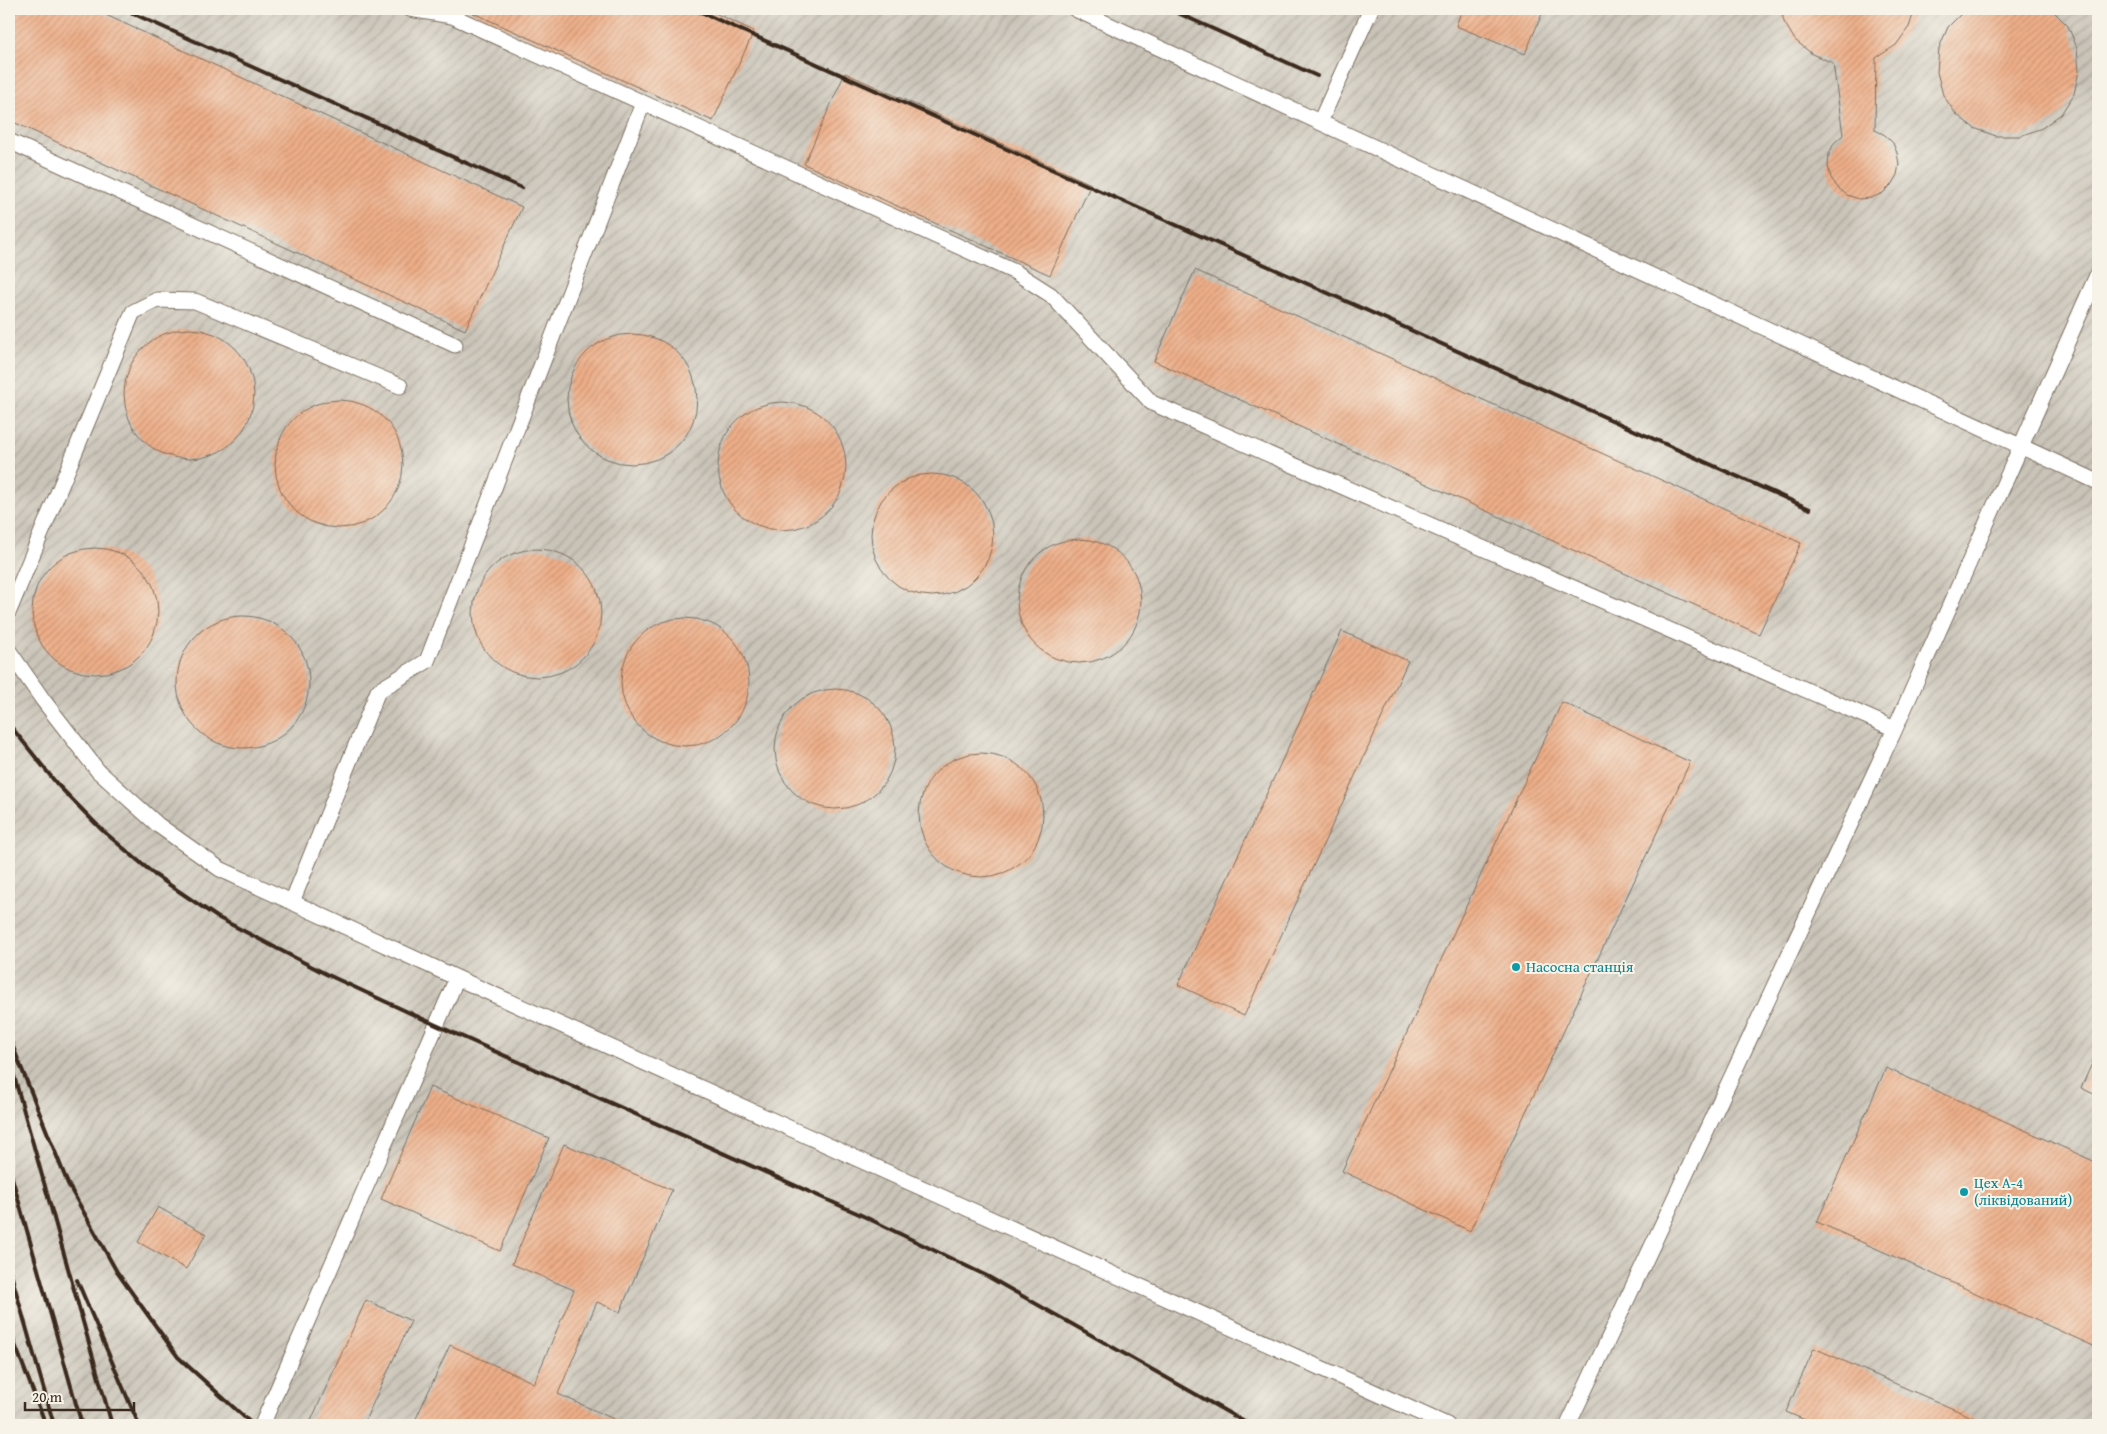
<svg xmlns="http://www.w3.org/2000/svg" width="2107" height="1434" viewBox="0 0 2107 1434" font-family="'Gentium Book Plus',serif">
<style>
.industrial{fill:url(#industrial-furrows)}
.building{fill:url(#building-hatch)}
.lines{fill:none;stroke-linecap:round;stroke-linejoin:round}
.lane-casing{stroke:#7a6e5e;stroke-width:17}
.lane{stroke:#fff;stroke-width:15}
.rail{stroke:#3b2a1e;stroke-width:4}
.culture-dot{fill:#0f9aa8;stroke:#f7f3e8;stroke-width:2}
.labels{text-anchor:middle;stroke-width:4;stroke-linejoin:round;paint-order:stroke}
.culture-label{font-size:15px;fill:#0d838f;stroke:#f7f3e8;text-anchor:start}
</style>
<defs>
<pattern id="industrial-furrows" width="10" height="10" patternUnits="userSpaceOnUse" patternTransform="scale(1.25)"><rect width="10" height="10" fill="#c9c3b8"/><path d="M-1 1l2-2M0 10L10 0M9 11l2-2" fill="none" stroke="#a49f95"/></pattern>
<pattern id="building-hatch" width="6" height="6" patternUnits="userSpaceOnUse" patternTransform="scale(1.25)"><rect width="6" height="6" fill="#eeaf89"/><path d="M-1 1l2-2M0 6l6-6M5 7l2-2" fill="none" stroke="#c28f6f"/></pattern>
</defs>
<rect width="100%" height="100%" fill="#f7f3e8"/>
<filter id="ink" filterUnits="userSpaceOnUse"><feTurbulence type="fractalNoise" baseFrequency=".02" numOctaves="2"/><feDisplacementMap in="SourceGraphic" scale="10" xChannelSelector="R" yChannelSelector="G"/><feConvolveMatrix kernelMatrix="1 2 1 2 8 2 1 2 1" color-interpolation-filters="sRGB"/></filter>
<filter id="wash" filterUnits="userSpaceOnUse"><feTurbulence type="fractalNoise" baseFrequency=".0096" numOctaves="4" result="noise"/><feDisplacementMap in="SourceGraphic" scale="20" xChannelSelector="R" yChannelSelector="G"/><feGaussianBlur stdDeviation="1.12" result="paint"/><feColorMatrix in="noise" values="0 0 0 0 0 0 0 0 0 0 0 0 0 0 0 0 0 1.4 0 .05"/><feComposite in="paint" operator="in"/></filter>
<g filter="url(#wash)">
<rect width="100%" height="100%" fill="#f0ebd5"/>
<path class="industrial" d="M9,9H2098V1425H9Z"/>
<g id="blocks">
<path class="building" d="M9,9H93L522,207L465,330L9,120Z
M473,9H706L754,31L713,121L471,12Z
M1462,9H1544L1525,54L1456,26Z
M1781,9H1915L1909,27L1896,45L1876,58L1875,130L1885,135L1893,143L1897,153L1899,164L1897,175L1891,185L1883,193L1871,198L1859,199L1847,195L1838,188L1831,178L1828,166L1829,154L1834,143L1843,135L1833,63L1812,54L1795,40L1784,22Z
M1966,9H2051L2068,26L2077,48L2079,71L2074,94L2061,114L2042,128L2020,136H1996L1974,128L1956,114L1943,95L1937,72L1939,48L1948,27Z
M845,73L1091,184L1050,275L804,164Z
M1195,270L1801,543L1759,634L1154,361Z
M124 394a65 65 0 1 1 130 0a65 65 0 1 1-130 0Z
M567 399a65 65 0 1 1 130 0a65 65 0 1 1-130 0Z
M275 464a64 64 0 1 1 128 0a64 64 0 1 1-128 0Z
M718 466a64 64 0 1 1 128 0a64 64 0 1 1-128 0Z
M871 535a61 61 0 1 1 122 0a61 61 0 1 1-122 0Z
M1017 601a62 62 0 1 1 124 0a62 62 0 1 1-124 0Z
M32 611a63 63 0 1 1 126 0a63 63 0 1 1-126 0Z
M473 613a64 64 0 1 1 128 0a64 64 0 1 1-128 0Z
M177 682a66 66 0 1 1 132 0a66 66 0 1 1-132 0Z
M621 682a64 64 0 1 1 128 0a64 64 0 1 1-128 0Z
M1342,631L1408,661L1244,1016L1178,985Z
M775 749a60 60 0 1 1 120 0a60 60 0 1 1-120 0Z
M1562,702L1690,762L1470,1231L1342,1171Z
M919 815a62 62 0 1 1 124 0a62 62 0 1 1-124 0Z
M2098,1050V1096L2081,1088Z
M1886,1068L2098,1163V1348L1817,1222Z
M430,1087L549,1138L500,1251L381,1199Z
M564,1144L672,1190L620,1312L597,1302L558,1394L627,1425H413L450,1345L534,1383L574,1290L512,1264Z
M158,1207L206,1234L186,1269L138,1242Z
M366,1300L411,1321L363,1425H309Z
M1814,1348L1990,1425H1817L1786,1412Z"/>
</g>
</g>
<g filter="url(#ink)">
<use href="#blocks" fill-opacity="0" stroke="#7a6e5e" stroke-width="1"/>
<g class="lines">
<defs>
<path id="lane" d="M410,9L452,16L1015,272L1051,295L1152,403L1895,729
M1075,9L2098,482
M1320,122L1371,9
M9,141L455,345
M9,611L133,312L157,300L195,301L400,386
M9,651L43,700L98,771L158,825L220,869L457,978L1447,1425
M292,902L378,691L427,661L643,103
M262,1425L457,978
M1568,1425L1895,729L2098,273"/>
</defs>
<use href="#lane" class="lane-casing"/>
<use href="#lane" class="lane"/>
<path class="rail" d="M123,9L522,188
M694,9L1810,509
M1169,9L1317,76
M9,724L57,784L102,830L155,875L217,917L326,974L436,1025L859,1214L987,1276L1250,1425
M9,1037L68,1184L117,1272L178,1357L253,1425
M9,1058L112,1425
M9,1167L82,1425
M9,1267L54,1425
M77,1280L139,1425
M9,1329L46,1425"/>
</g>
</g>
<g class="culture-dot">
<circle cx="1516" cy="967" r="5"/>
<circle cx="1964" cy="1192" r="5"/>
</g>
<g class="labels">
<g class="culture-label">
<text x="1526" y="972">Насосна станція</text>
<text x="1974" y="1188">Цех А-4<tspan x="1974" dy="17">(ліквідований)</tspan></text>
</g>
</g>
<rect width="2107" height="1434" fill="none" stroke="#f7f3e8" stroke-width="30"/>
<path d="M25 1402v8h109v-8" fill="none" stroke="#3b2a1e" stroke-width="2.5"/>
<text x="32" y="1402" font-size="15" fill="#3b2a1e" stroke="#f7f3e8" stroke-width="4" paint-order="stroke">20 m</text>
</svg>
